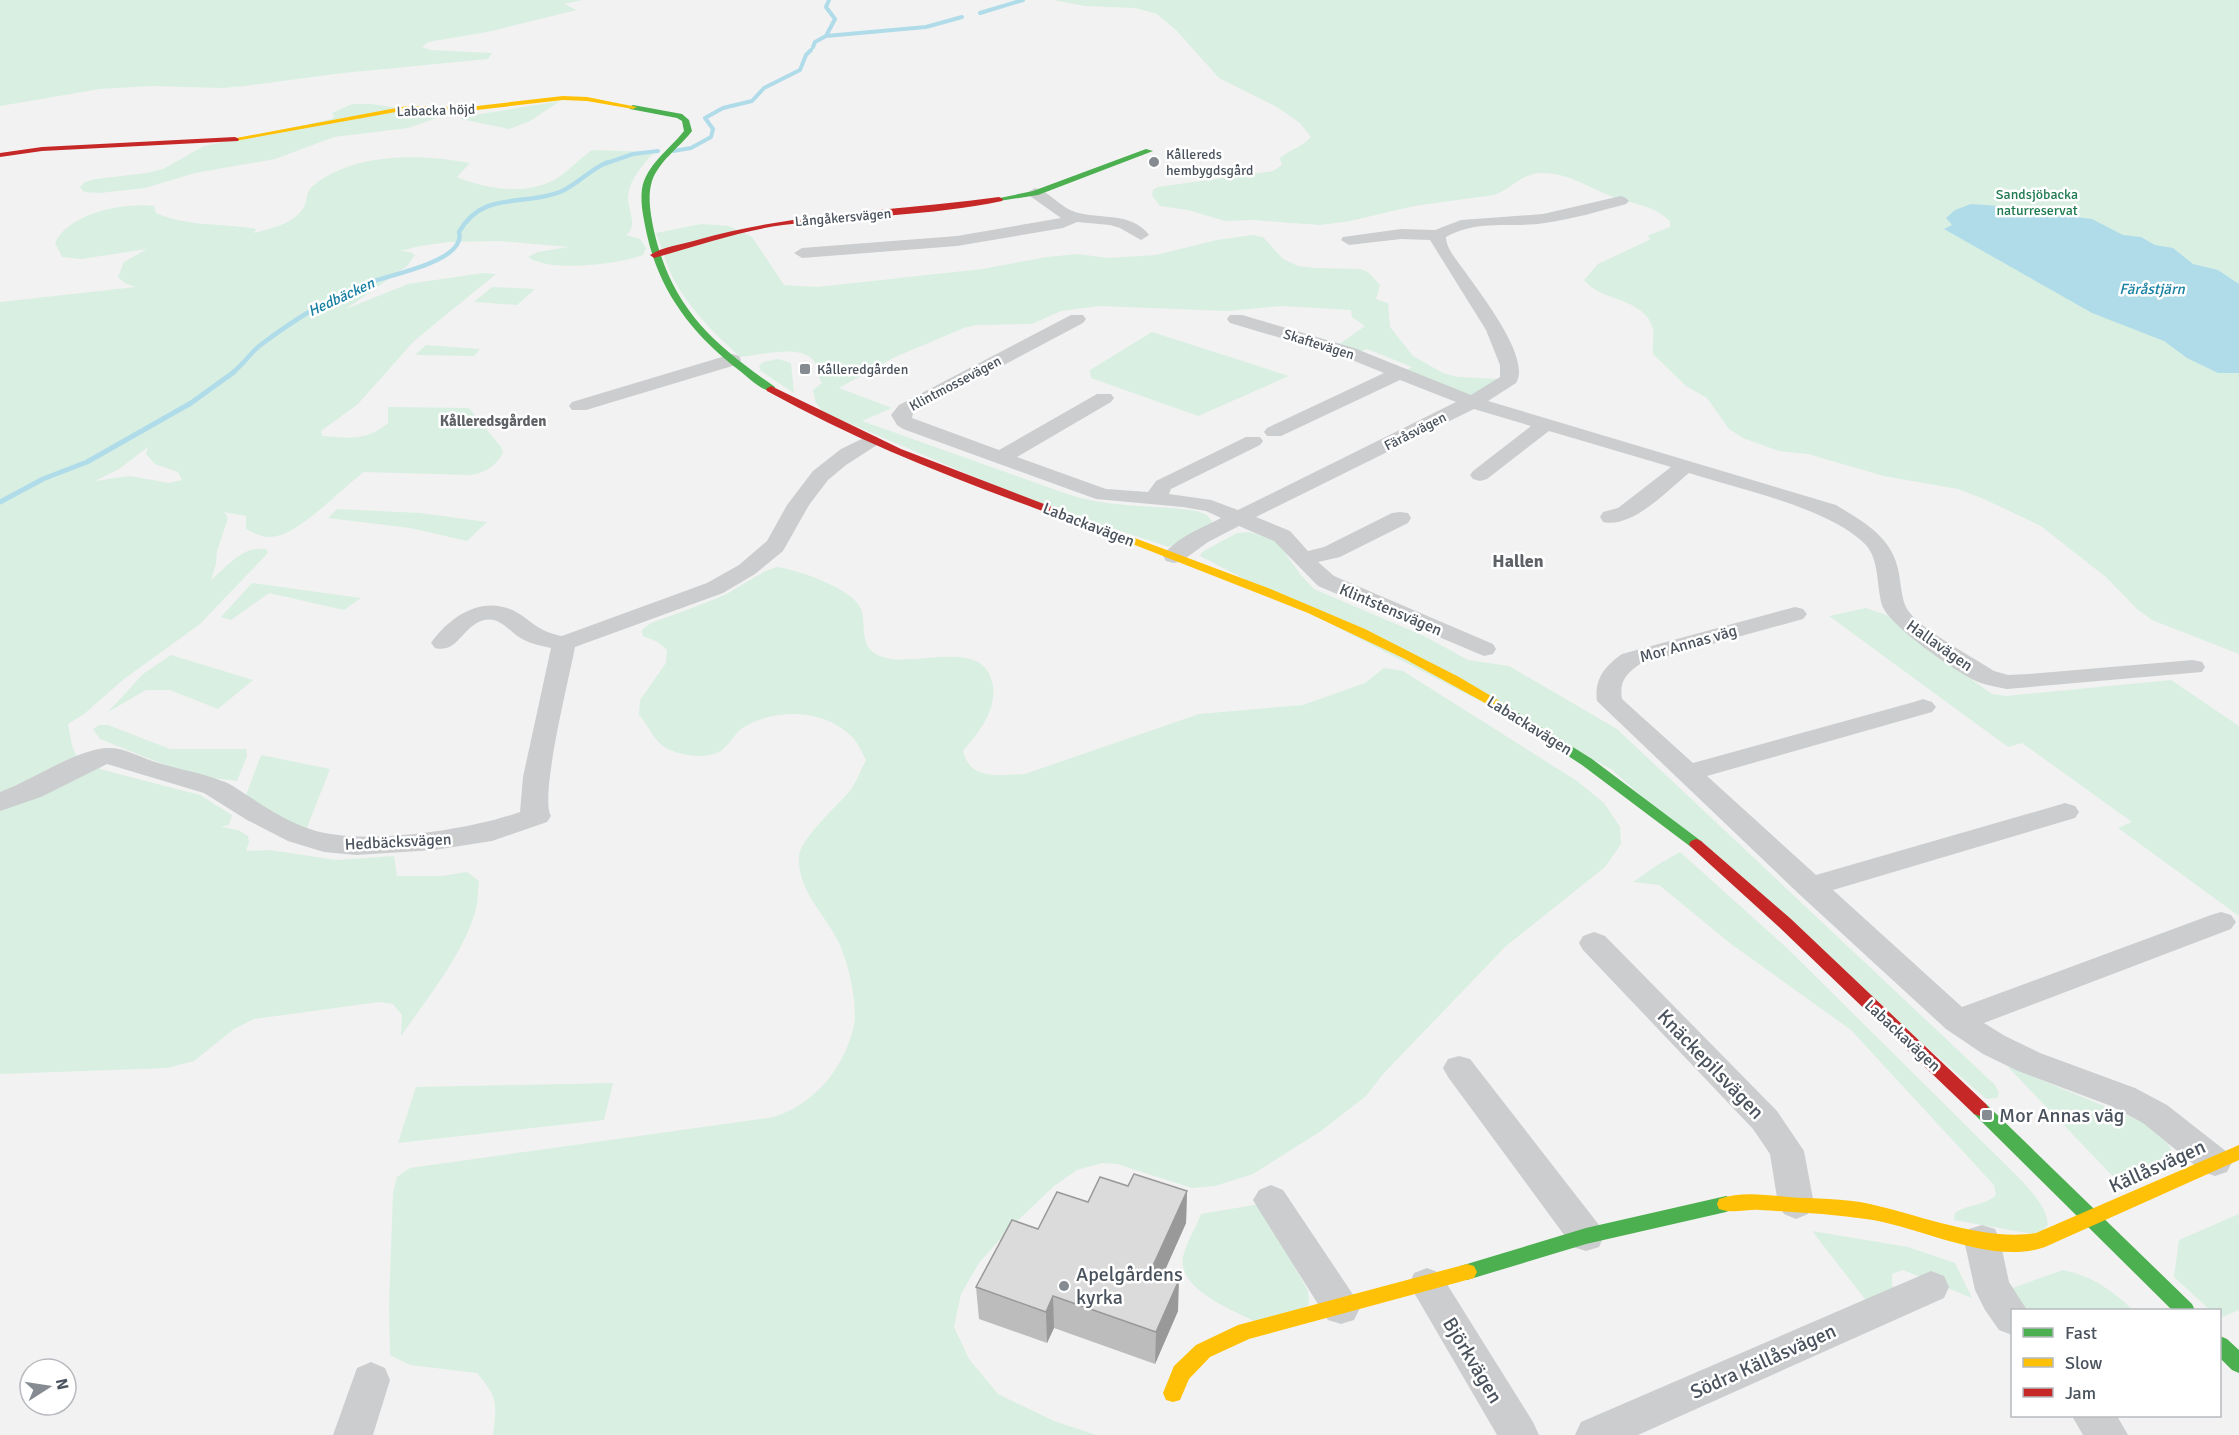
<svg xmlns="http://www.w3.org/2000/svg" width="2239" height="1435" viewBox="0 0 2239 1435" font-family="Signika,sans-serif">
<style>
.green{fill:#d9efe2;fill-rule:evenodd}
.water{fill:#b0dcea}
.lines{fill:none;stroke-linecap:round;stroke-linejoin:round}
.stream-far2{stroke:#b0dcea;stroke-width:4}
.stream-far1{stroke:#b0dcea;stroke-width:4.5}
.stream{stroke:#b0dcea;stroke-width:5}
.street{fill:#cccdcf;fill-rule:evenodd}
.fast{fill:#4caf50;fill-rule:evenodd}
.slow{fill:#ffc107;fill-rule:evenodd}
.jam{fill:#c62828;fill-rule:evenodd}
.wall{fill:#bcbcbd}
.shaded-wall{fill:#99999a}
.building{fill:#dbdbdc;stroke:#99999a;stroke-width:1.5}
.poi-dot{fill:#858b91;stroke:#fff;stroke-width:2}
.labels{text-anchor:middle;stroke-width:5;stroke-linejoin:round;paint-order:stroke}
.far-street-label{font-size:14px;fill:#4a535d;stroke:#fff}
.far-poi-label{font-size:14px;fill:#4a535d;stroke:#fff;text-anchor:start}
.far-park-label{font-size:14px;fill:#1f7a50;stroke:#fff}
.far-water-label{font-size:15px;font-style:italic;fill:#1880a2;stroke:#fff}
.far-neighbourhood-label{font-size:15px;font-weight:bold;fill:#5e6165;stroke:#fff}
.street-label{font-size:16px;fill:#4a535d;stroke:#fff}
.neighbourhood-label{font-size:18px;font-weight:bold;fill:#5e6165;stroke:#fff}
.near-street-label{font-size:20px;fill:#4a535d;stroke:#fff}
.near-poi-label{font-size:20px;fill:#4a535d;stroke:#fff;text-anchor:start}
</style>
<rect width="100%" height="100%" fill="#f2f2f2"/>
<path class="green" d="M0,0H582L564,4L577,10L487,32L428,42L422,47L430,50L492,53L488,59L343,73L245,86L221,88L152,86L100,89L0,106Z
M1053,0H2239V654L2152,620L2137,609L2107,578L2041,526L1984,499L1958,489L1884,476L1808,454L1779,451L1743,438L1729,429L1707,398L1686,386L1653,354C1652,346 1654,337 1653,329C1645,297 1601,302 1584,280L1598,264L1651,239L1647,236L1670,227V221C1663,215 1656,210 1647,207C1637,203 1626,202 1616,198C1593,190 1567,172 1542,173C1521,173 1512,189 1494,195L1414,206L1350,221L1320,225L1253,220L1225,221L1188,210L1160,206L1152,195L1153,190L1157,187L1273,171L1282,165L1280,158C1291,149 1302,147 1311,137L1300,123L1277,107L1219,78L1176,30L1157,14L1135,8L1085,6Z
M560,101L530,121L509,129L461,119L462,117Z
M352,104H371L445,115L408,128L334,137L275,159L195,173L145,188L100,193L84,192L80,187L85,182L96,179L147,173L163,169L204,146L332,119L334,116L332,113Z
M592,150L654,152C643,165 630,178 628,196C627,210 639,225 626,235L640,239L646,248L643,255C619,264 549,273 528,257L538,252L569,247L499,241L448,242L420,246L400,251L411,252L415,255L407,266L346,309L408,284L483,273L496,274L414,341L358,404L321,431L322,436C349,438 367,441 388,423V407L469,408L501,447L503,453C495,467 485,473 470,475L364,472C342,488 302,531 277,536C265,539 256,534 246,529V516L224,512L228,518L217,551L216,564L211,580C228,566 242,546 266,549L268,553L200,624L124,679L84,714L68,724L72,746L77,757L103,770L200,795L232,815L229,825L221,827L238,830L248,836L249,842L246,851L270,850L336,860L394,856L397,876H442L467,872L479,881C478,890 478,900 476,909C463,955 428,997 401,1036L402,1015L393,1004L379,1002L254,1019L234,1029L194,1061L167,1068L0,1074V302L135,287L125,283L118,277L124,262L147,249L81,259L62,257L55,243C68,213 125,202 154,206L156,213C188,227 222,223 256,229L254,233C271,228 296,224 305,205C308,197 306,191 314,185C356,152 421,154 470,163L457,177C487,190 531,196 559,177C571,169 580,158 592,150ZM148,447L146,454L155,464L178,472L182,480L169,483L130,476L95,481L119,469Z
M701,224L729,226L752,237L784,285L818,287L982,269L1047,257L1077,254L1109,258L1156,255L1217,240L1253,235L1263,237L1283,259L1298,266L1314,268L1360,269L1368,272L1380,285L1376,299L1388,303L1390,327L1413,356L1443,373L1457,377L1500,379L1475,398L1402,372L1412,367L1367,349L1357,353L1334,348L1365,326L1352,317L1351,310L1281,306L1227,311L1099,306L1061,311L1032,324L976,325L964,328L895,357L839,388L892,408L862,421L1067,494C1114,509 1151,504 1197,511L1207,515L1212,521V527L1169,547L1038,504L823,412L816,403L813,390L822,383C817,376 819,367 814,361C800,343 758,356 740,357C714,333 689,309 673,278C666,264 662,248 656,233Z
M492,287L535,289L517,305L474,302Z
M1152,332L1289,376L1198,416L1091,378L1090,370Z
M426,345L480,349L474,356L415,355Z
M778,359L791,363L794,393L761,371L759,366L763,362Z
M337,509L420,513L487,522L467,541L410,528L328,518Z
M1250,532L1271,539L1281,547L1300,574L1314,589L1424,636L1468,660L1509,666L1617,729L1995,1085L1999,1093L1997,1098L1986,1099L1611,769L1200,556L1202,552L1237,533Z
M777,567C798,570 852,588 861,609C866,622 860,642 873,652C904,676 985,630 993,687C996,712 978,733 963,751C970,781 1000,775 1025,774L1199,714L1303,705L1365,683L1384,668L1403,671L1577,781L1604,803L1620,827L1621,844L1605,867L1506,946L1383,1074L1366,1096L1321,1131L1253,1174L1215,1186L1192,1188L1117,1164L1102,1163L1077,1170L1054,1186L1010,1228L979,1263L961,1294L954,1327L969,1359L998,1394L1054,1421L1096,1435H493C497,1402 498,1398 477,1373L410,1365L390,1355L389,1306L393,1193L397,1177L410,1168L774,1117C815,1104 845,1067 854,1025C858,1004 848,960 838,941C824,913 797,890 799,856C800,839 837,806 849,792C856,783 861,770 866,760C862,753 859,745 854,739C828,709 777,707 744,727C735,732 730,744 722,750C708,760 682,756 668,749C655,743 648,725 639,715L640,700L666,663L667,650L658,642L643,636L642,630L651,623C674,614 699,606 722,596C741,587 757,573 777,567Z
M252,583L361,598L344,610L269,593L231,620L221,617Z
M1866,608L1889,616L1910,636L1992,694L2006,696L2171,680L2239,726V916L2118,828L2132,822L2022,743L2008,747L1829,616Z
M171,655L253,680L218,709L170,690H146L108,712L143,674Z
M99,725H108L170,749H246L247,756L237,781L190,775L100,739L93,729Z
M261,755L330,769L306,830L285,823L246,795Z
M1680,852L1787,948L2022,1181C2034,1195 2046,1206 2048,1225L2038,1235L1954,1220L1955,1213C1967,1204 1985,1206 1996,1195L1994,1185L1851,1030L1731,944L1659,885L1633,882L1659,864Z
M2007,1066L2143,1122L2168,1144L2177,1162L2127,1191Z
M613,1083L604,1120L398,1143L416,1087Z
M1260,1204L1308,1291L1309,1305L1262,1325C1238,1312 1177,1291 1183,1257C1186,1243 1196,1228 1201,1214Z
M2239,1214V1310L2220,1318V1310H2210L2174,1277L2179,1240Z
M1812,1231L1908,1247L1955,1263L1972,1298L1903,1270L1892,1274V1285L1900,1298L1872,1308Z
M2063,1270C2092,1276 2112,1290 2133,1310H2020L2011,1299L2010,1289Z"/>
<path class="water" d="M1971,204L2043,209L2059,215L2092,219L2123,235L2141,237L2155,245L2173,248L2193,264L2218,270L2239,284V373H2218L2187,358L2164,341L2092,313L1944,229L1952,225L1946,218L1955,210Z"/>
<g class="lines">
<path class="stream-far2" d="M980,13L1023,0
M826,36L835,19L826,7L829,0
M813,47L815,42L826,36L926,27L962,17
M673,151L691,148L711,137L713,129L705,118L723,108L752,101L764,88L800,70L806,55L811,50
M604,164L633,154L658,151"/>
<path class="stream-far1" d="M232,373C242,366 249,355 258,347C293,320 333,295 374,281C394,274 467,260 459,232C483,190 522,207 560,192C577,185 590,169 608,162"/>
<path class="stream" d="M0,502L43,479L87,462L191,403L234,372"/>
<path class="street" d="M1035,188C1050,192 1060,207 1075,212C1100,220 1131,211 1149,235L1141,240L1120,228L1110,225L1077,222L1063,228L957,246L802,258L794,253L802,248L957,236L1061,218L1030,196L1027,193Z
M1621,196L1626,198L1629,201L1626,204C1600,211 1573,219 1545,223C1513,228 1476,219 1446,237C1446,249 1459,263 1466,273C1480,293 1532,359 1516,383L1488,401L1836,505C1862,521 1891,536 1898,569C1901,581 1901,599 1907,609C1919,629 1973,657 1994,671L2008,675L2029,674L2193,660L2202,662L2205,667L2202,672L2007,689C1997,687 1985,685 1976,681C1956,672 1888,625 1882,605C1876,585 1880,560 1865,544C1829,508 1739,489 1689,473C1668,490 1632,529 1603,522L1600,517L1603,512L1618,508L1671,467L1549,431L1487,479L1480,481L1473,479L1470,475L1473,471L1531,426L1474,409L1256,517L1290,531L1308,551L1324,547L1392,513L1400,512L1408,513L1411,518L1408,523L1340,557L1318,562L1334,576L1493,644L1496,649L1493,654L1484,656L1318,586L1274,541L1239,526L1208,542L1182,561L1174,563L1166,561L1163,556C1175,538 1202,528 1221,518L1206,511L1183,507L1096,499L903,429L897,425L891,415L899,405L1071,315H1083L1086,319L1083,323L913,413L912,418L999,450L1097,394H1111L1114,398L1111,402L1017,457L1106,489L1148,492L1156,481L1246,437H1260L1263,441L1260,445L1171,489L1169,494L1211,500L1238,510L1456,402L1400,380L1281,436H1267L1264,432L1267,428L1384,373L1342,356L1230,323L1227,319L1230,315H1242L1354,348L1471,395L1500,377V365L1486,330L1430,240L1401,239L1349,245L1341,240L1343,237L1401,229L1435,230L1461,220L1543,214Z
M732,354L739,356L741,360L739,364L586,410H572L569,406L572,402Z
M870,435L877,437L880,441L877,445L846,465L828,480L809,505L783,551L755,574L723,593L575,647C570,675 539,797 551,816L547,822L492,841L434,850L356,855L324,852L288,841L247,820L204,793L107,764L41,797L0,811V792C31,781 78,748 109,748C124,748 138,756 152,761C175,769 200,772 222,781C232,784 241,792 250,797C268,809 289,822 310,829C360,847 470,830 520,812L523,777L551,648C542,646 532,644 524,640C510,633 501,616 484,620C462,626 458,654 435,648L431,643C450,616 484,593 518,613C535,624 540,632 562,636L707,583L739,565L767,541L787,505L813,471L841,449Z
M1795,607L1803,609L1807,614L1803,619L1640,664C1626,674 1619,681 1622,699L1693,763L1914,702L1923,699L1932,702L1936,707L1932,712L1707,776L1816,875L2055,806L2065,803L2075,806L2079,812L2075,818L1833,890L1962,1007L2211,915L2221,912L2231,915L2236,922L2231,929L1984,1023L2005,1036L2040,1053L2135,1088L2167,1105L2227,1152L2232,1162L2227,1172L2215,1176L2203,1172L2143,1123L2111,1106L2018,1071L1983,1054L1946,1029L1799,894L1597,701C1594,679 1605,666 1622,654Z
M1594,932L1605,936L1777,1111L1804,1151L1814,1204L1808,1214L1796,1219L1784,1214L1778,1204L1770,1154L1753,1129L1583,950L1579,943L1583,936Z
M1459,1056L1470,1059L1599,1225L1604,1236L1599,1247L1586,1251L1573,1247L1448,1077L1443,1068L1448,1059Z
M1271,1185L1283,1190L1354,1296L1360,1308L1354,1320L1341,1324L1328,1320L1259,1210L1253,1200L1259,1190Z
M1982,1225L1995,1229L2000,1240L2009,1282L2027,1310H2012V1335L1999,1330L1985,1310L1975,1290L1964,1240L1969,1229Z
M1427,1268L1440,1273L1533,1422L1539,1435H1497L1409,1284L1414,1273Z
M1931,1271L1944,1276L1949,1287L1944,1298L1638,1435H1575L1581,1422Z
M371,1362L385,1368L390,1380L373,1435H333L357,1368Z
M2072,1416H2117L2128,1435H2083Z"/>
<path class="fast" d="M633,105L682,114L689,120L692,131C679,148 659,161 652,181C647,197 651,216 654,231C672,308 712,343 775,387V391C763,393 749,378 740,371C693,335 660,293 647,235C644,220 640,204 642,189C646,165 670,149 684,131L682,121L677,118L630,109L629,107Z
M1146,149L1153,151L1038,195L999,201L995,199L1033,191Z
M1501,702L1592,759L1701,841L1703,844L1701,847H1691L1582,765L1496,709L1494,706L1496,703Z
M1980,1102L1986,1104L2192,1304L2195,1310H2172L1974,1114L1971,1109L1974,1104Z
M1726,1196L1733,1199L1735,1204L1733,1209L1726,1212L1586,1244L1467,1280L1460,1278L1457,1272L1460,1266L1467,1264L1586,1228Z
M2220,1336L2227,1339L2239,1350V1373L2232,1370L2220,1358Z"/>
<path class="slow" d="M563,96L587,97L637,107L633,109L587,101L563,100L468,111L407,110L235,141L231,139L407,106L468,107Z
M1116,531L1268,588L1365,629L1459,677L1508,706L1506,709H1496L1403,658L1308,613L1112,536L1110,534L1112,532Z
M2239,1145V1160L2045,1247C1991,1266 1920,1226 1866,1219C1831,1214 1795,1212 1760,1210C1747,1209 1732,1214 1719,1209L1717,1204L1719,1199C1741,1191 1766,1195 1788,1197C1814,1199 1844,1198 1870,1204C1919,1215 1987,1242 2036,1233Z
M1467,1264L1474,1266L1477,1272L1474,1278L1249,1339L1210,1357L1189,1379L1180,1400L1173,1402L1166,1400L1163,1393L1174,1366L1196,1345L1238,1325Z"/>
<path class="jam" d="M235,137L239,139L238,141L42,151L0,157V153L42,147Z
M999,197L1003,199L1002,201C930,216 856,216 783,225C739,231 697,246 654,258L650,255C662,247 683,244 697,240C795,212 898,211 999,197Z
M771,386L901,449L1122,534L1120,536H1112C994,494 877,452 767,391L766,389Z
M1696,839L1701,841L1791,919L1986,1104L1989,1109L1986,1114L1980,1116L1974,1114L1779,927L1691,847L1689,844L1691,841Z"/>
</g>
<path class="wall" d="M1128,1186L1187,1191L1186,1223L1163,1274L1178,1311L1155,1364L1054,1328L1047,1343L979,1319L976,1287L1038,1229L1088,1202Z"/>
<path class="shaded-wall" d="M1187,1191L1186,1223L1151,1302V1270Z
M1179,1280L1178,1311L1155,1364L1156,1332Z
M1053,1296L1054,1328L1047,1343L1046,1312Z"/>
<path class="building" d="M1134,1174L1187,1191L1151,1270L1179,1280L1156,1332L1053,1296L1046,1312L976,1287L1012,1220L1038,1229L1057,1192L1088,1202L1100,1177L1128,1186Z"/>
<g class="poi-dot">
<circle cx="1154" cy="162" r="6"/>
<rect x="799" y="363" width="12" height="12" rx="3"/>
<rect x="1981" y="1109" width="12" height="12" rx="3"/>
<circle cx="1064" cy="1286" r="6"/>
</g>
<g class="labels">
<g class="far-street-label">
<text transform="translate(436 110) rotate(-2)" y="5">Labacka höjd</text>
<text transform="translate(843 217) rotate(-5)" y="5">Långåkersvägen</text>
<text transform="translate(1319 344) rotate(17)" y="5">Skaftevägen</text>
<text transform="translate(955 383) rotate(-28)" y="5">Klintmossevägen</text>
<text transform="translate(1415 431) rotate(-27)" y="5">Färåsvägen</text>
</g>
<g class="far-poi-label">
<text x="1166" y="159">Kållereds<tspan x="1166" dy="16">hembygdsgård</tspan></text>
<text x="817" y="374">Kålleredgården</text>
</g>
<g class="far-park-label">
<text x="2037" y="199">Sandsjöbacka<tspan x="2037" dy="16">naturreservat</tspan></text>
</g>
<g class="far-water-label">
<text x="2152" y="294">Färåstjärn</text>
<text transform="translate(341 297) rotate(-25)" y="5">Hedbäcken</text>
</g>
<g class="far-neighbourhood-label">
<text x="493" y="426">Kålleredsgården</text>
</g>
<g class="street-label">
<text transform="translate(1089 524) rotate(21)" y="6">Labackavägen</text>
<text transform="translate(1391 609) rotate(23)" y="6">Klintstensvägen</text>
<text transform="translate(1688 643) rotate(-16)" y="6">Mor Annas väg</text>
<text transform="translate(1940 645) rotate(35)" y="6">Hallavägen</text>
<text transform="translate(1530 725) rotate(32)" y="6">Labackavägen</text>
<text transform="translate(398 841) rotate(-3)" y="6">Hedbäcksvägen</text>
<text transform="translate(1903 1035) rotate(43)" y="6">Labackavägen</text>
</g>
<g class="neighbourhood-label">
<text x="1518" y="567">Hallen</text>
</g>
<g class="near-street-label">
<text transform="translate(1711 1064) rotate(46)" y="7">Knäckepilsvägen</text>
<text transform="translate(2157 1166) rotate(-24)" y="7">Källåsvägen</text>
<text transform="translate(1473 1360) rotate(59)" y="7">Björkvägen</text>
<text transform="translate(1763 1361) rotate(-24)" y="7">Södra Källåsvägen</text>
</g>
<g class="near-poi-label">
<text x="1999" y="1122">Mor Annas väg</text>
<text x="1076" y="1281">Apelgårdens<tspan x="1076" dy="23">kyrka</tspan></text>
</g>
</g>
<rect x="2011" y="1309" width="210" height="108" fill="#ffffff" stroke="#b7babe" stroke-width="1.5"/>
<rect x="2023" y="1328" width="30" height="9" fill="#4caf50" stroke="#b7babe" stroke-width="1.5"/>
<text x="2065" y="1339" font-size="18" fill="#4a535d">Fast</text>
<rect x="2023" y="1358" width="30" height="9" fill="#ffc107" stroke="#b7babe" stroke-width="1.5"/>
<text x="2065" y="1369" font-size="18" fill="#4a535d">Slow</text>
<rect x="2023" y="1388" width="30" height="9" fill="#c62828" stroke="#b7babe" stroke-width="1.5"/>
<text x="2065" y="1399" font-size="18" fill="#4a535d">Jam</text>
<g transform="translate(48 1387) rotate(78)"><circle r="28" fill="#ffffff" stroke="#b7babe" stroke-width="1.5"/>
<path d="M0-4.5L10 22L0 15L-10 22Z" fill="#858b91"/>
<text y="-9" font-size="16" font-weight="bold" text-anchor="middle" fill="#4a535d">N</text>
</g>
</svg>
